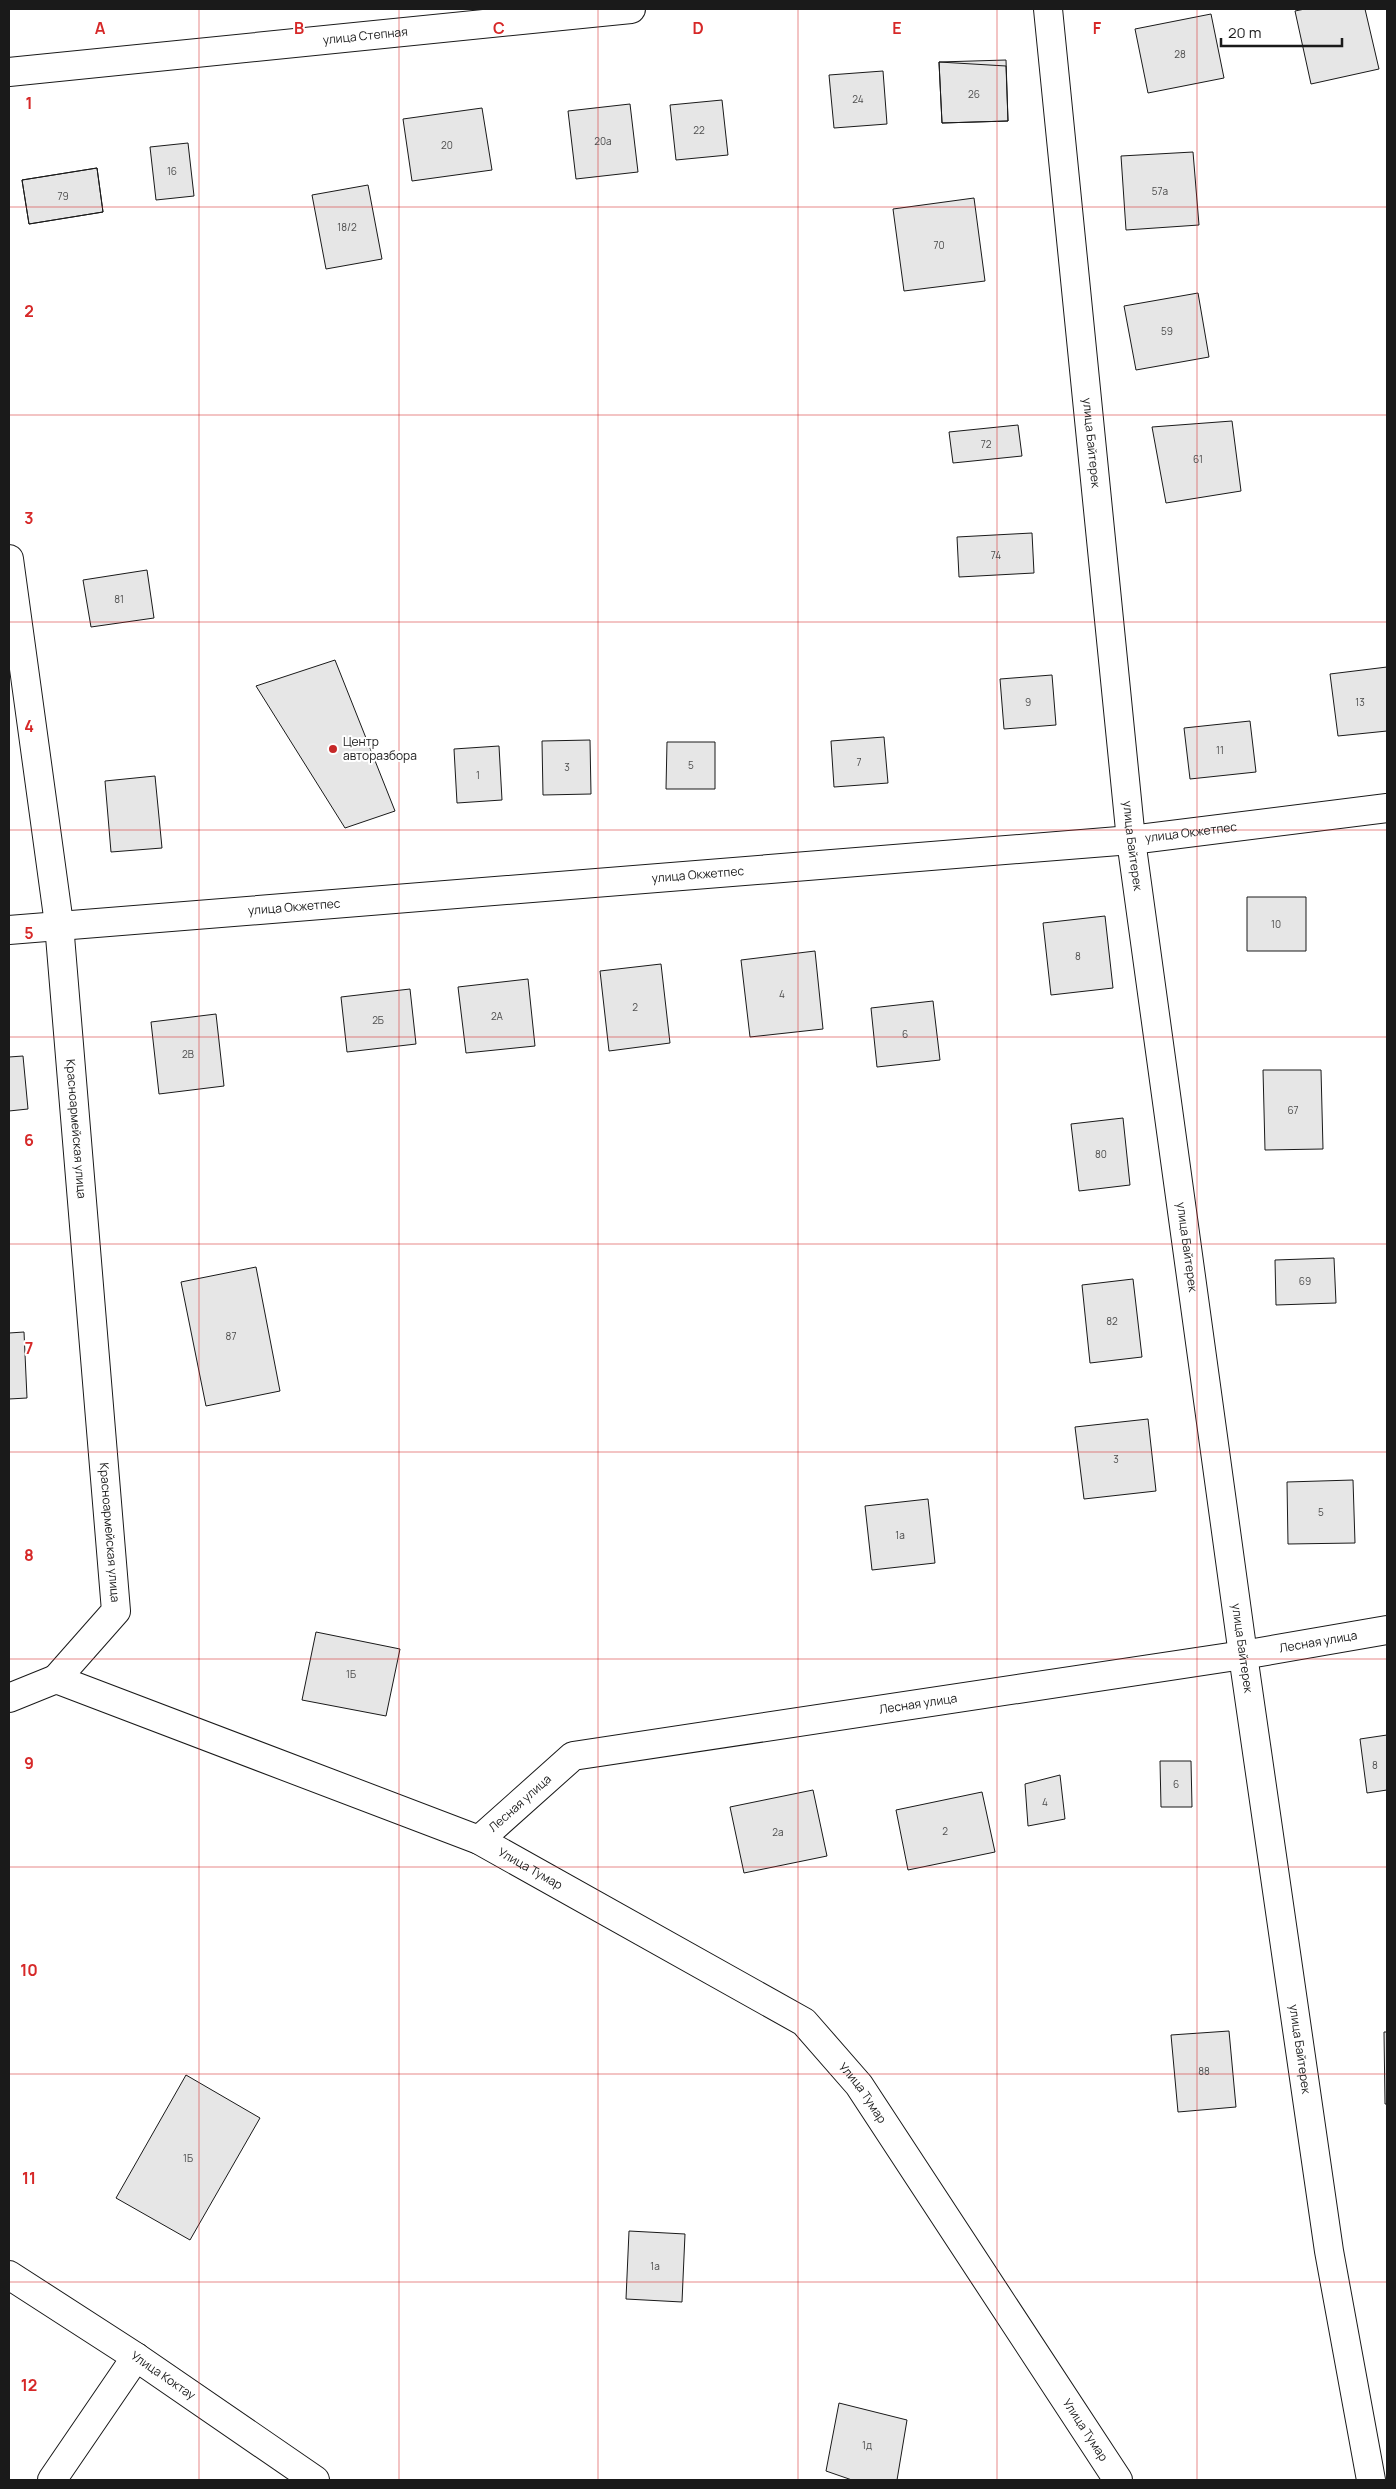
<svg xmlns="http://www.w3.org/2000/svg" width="1396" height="2489" viewBox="0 0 1396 2489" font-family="Manrope,sans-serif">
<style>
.building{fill:#e6e6e6;stroke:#1a1a1a}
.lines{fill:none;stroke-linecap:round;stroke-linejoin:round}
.minor-casing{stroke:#1a1a1a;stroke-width:30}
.tertiary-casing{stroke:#1a1a1a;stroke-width:30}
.minor{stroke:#fff;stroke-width:28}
.tertiary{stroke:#fff;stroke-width:28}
.grid{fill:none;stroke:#d62828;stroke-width:1;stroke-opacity:0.55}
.poi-dot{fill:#c62828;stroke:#fff;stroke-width:2}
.labels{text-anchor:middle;stroke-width:4;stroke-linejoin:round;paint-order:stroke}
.number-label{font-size:10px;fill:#4d4d4d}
.street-label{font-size:12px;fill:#1a1a1a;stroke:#fff}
.poi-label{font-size:12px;fill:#1a1a1a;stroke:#fff;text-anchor:start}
.grid-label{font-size:16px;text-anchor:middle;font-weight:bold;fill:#d62828;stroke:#fff;stroke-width:4;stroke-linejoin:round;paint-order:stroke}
</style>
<rect width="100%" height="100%" fill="#fff"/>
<path class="building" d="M1305,9H1365L1379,69L1311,84L1295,11Z
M1211,14L1224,78L1148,93L1135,29Z
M1006,60L1008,121L942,123L939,62Z
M939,62L1006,66L1008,121L942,123Z
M883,71L887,124L834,128L829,75Z
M722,100L728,155L676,160L670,105Z
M630,104L638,172L576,179L568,111Z
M482,108L492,170L412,181L403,119Z
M188,143L194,196L156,200L150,147Z
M1193,152L1199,225L1126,230L1121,156Z
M97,168L103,212L29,224L22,180Z
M97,168L103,212L29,224L22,180Z
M368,185L382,259L326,269L312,195Z
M974,198L985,281L904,291L893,209Z
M1198,293L1209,357L1136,370L1124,306Z
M1232,421L1241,491L1166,503L1152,427Z
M1018,425L1022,456L953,463L949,432Z
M1032,533L1034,573L959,577L957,537Z
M147,570L154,618L91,627L83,580Z
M335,660L395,811L345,828L256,686Z
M1387,667V731L1338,736L1330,674Z
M1052,675L1056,725L1004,729L1000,679Z
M1250,721L1256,772L1190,779L1184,728Z
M884,737L888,783L834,787L831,741Z
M590,740L591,794L543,795L542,741Z
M667,742H715V789H666Z
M499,746L502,800L457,803L454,749Z
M155,776L162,848L111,852L105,781Z
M1247,897H1306V951H1247Z
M1105,916L1113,988L1051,995L1043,923Z
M815,951L823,1029L750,1037L741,960Z
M661,964L670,1043L609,1051L600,971Z
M528,979L535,1046L466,1053L458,987Z
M410,989L416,1044L347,1052L341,997Z
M933,1001L940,1060L877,1067L871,1008Z
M216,1014L224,1086L159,1094L151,1022Z
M23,1056L28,1109L9,1111V1057Z
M1263,1070H1321L1323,1149L1265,1150Z
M1123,1118L1130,1185L1079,1191L1071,1124Z
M1334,1258L1336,1303L1276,1305L1275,1260Z
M256,1267L280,1391L206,1406L181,1282Z
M1133,1279L1142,1357L1090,1363L1082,1285Z
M24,1332L27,1398L9,1399V1333Z
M1148,1419L1156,1491L1084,1499L1075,1427Z
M1353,1480L1355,1543L1288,1544L1287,1482Z
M928,1499L935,1563L872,1570L865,1506Z
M316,1632L400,1649L386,1716L302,1700Z
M1387,1735V1790L1367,1793L1360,1739Z
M1160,1761H1191L1192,1807H1161Z
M1060,1775L1065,1819L1028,1826L1025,1784Z
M813,1790L827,1856L744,1873L730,1807Z
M982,1792L995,1852L908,1870L896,1810Z
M1229,2031L1236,2107L1178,2112L1171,2035Z
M1384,2032H1387V2104H1385Z
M186,2075L260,2118L190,2240L116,2198Z
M629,2231L685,2234L682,2302L626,2299Z
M839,2403L907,2420L897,2480H852L826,2471Z"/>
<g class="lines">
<defs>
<g id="minor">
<path id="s1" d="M1048,9L1131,840L1243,1655L1329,2251L1371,2480"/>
<path id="s2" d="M9,72L631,9"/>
<path id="s3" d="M9,559L59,924L116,1611L56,1679"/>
<path id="s4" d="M9,930L1131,840L1387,808"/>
<path id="s5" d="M9,1698L56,1679L479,1840L804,2022L859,2085L1118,2480"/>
<path id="s6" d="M479,1840L573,1756L1243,1655L1387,1630"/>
<path d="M52,2480L136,2357"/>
</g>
<g id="tertiary">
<path id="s7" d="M9,2275L136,2357L315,2480"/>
</g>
</defs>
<use href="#minor" class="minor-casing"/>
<use href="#tertiary" class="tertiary-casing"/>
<use href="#minor" class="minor"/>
<use href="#tertiary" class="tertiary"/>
</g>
<path class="grid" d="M199,9V2480M399,9V2480M598,9V2480M798,9V2480M997,9V2480M1197,9V2480M9,207H1387M9,415H1387M9,622H1387M9,830H1387M9,1037H1387M9,1244H1387M9,1452H1387M9,1659H1387M9,1867H1387M9,2074H1387M9,2282H1387"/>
<circle class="poi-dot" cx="333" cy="749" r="5"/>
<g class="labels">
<g class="number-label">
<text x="1180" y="58">28</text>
<text x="974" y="98">26</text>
<text x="858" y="103">24</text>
<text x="699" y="134">22</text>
<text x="603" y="145">20а</text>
<text x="447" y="149">20</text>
<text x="172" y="175">16</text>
<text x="1160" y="195">57а</text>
<text x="63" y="200">79</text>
<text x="347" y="231">18/2</text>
<text x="939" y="249">70</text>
<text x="1167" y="335">59</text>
<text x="986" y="448">72</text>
<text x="1198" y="463">61</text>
<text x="996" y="559">74</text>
<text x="119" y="603">81</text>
<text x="1028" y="706">9</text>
<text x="1360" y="706">13</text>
<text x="1220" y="754">11</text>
<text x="859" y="766">7</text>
<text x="691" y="769">5</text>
<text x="567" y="771">3</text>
<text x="478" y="779">1</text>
<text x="1276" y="928">10</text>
<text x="1078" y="960">8</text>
<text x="782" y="998">4</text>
<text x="635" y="1011">2</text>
<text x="497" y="1020">2А</text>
<text x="378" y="1024">2Б</text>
<text x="905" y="1038">6</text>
<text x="188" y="1058">2В</text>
<text x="1293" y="1114">67</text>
<text x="1101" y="1158">80</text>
<text x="1305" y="1285">69</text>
<text x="1112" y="1325">82</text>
<text x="231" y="1340">87</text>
<text x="1116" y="1463">3</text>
<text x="1321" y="1516">5</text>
<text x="900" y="1539">1а</text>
<text x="351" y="1678">1Б</text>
<text x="1375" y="1769">8</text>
<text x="1176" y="1788">6</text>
<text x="1045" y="1806">4</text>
<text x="945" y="1835">2</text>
<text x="778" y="1836">2а</text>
<text x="1204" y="2075">88</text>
<text x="188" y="2162">1Б</text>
<text x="655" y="2270">1а</text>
<text x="867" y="2449">1д</text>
</g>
<g class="street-label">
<text dy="4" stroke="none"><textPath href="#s2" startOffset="358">улица Степная</textPath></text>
<text dy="4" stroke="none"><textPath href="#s1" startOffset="436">улица Байтерек</textPath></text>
<text dy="4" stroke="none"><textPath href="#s4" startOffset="1186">улица Окжетпес</textPath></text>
<text dy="4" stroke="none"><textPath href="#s1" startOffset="841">улица Байтерек</textPath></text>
<text dy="4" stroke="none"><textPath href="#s4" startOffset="691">улица Окжетпес</textPath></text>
<text dy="4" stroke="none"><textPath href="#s4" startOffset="286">улица Окжетпес</textPath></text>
<text dy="4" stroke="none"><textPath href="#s3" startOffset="574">Красноармейская улица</textPath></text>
<text dy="4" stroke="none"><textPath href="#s1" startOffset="1246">улица Байтерек</textPath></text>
<text dy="4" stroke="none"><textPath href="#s3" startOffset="979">Красноармейская улица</textPath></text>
<text dy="4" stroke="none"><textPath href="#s6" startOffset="880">Лесная улица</textPath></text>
<text dy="4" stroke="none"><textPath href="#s1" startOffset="1651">улица Байтерек</textPath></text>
<text dy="4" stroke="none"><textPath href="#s6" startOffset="475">Лесная улица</textPath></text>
<text dy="4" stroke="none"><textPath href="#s6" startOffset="55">Лесная улица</textPath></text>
<text dy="4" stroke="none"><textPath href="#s5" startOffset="562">Улица Тумар</textPath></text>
<text dy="4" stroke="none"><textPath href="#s1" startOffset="2056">улица Байтерек</textPath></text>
<text dy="4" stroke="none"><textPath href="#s5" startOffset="968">Улица Тумар</textPath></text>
<text dy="4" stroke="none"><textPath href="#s7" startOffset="184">Улица Коктау</textPath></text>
<text dy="4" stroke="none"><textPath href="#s5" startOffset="1372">Улица Тумар</textPath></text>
</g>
<g class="poi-label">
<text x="343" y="746">Центр<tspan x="343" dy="14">авторазбора</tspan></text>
</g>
</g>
<g class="grid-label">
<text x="100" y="34">A</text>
<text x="299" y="34">B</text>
<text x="499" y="34">C</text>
<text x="698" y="34">D</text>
<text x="897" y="34">E</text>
<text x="1097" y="34">F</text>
<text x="29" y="109">1</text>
<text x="29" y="317">2</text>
<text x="29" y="524">3</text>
<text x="29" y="732">4</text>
<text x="29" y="939">5</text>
<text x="29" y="1146">6</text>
<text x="29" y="1354">7</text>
<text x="29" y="1561">8</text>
<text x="29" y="1769">9</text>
<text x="29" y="1976">10</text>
<text x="29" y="2184">11</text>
<text x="29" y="2391">12</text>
</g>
<rect width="1396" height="2489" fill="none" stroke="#1a1a1a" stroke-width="20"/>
<path d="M1221 38v8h121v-8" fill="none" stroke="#1a1a1a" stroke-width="2.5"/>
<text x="1228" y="38" font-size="15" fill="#1a1a1a" stroke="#ffffff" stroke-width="4" paint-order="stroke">20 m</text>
</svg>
